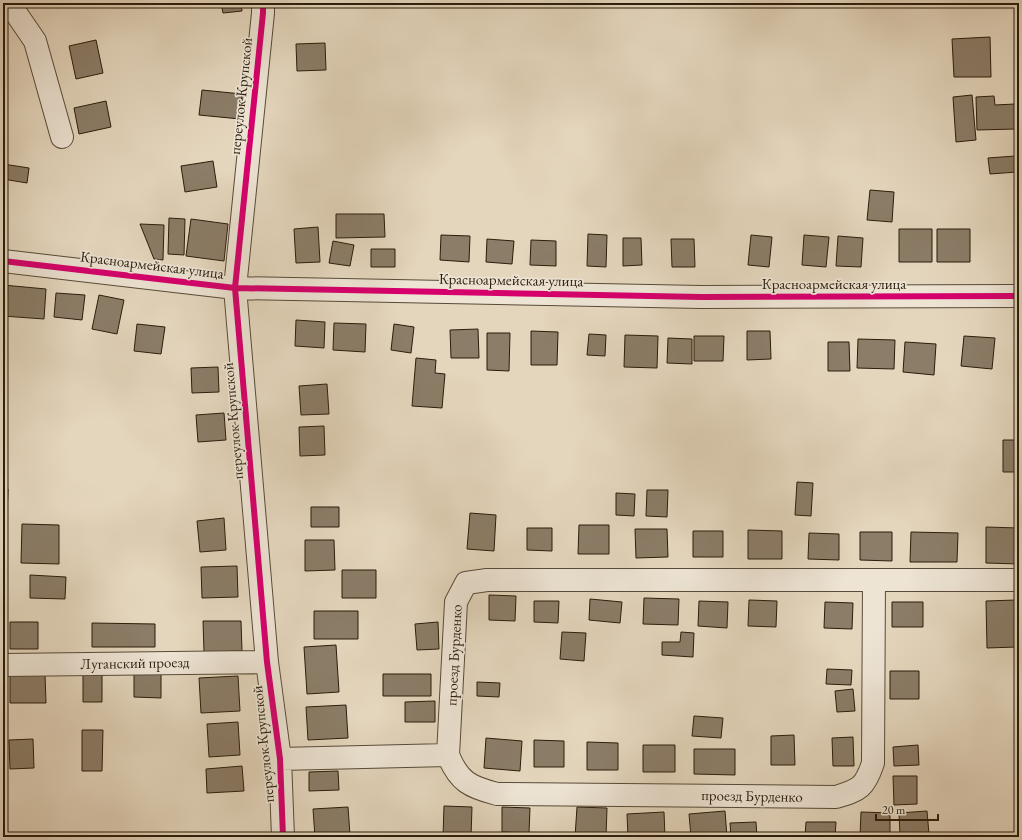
<svg xmlns="http://www.w3.org/2000/svg" width="1022" height="840" viewBox="0 0 1022 840" font-family="'EB Garamond',serif">
<style>
.building{fill:#8b7d68;stroke:#2a1d0b}
.lines{fill:none;stroke-linecap:round;stroke-linejoin:round}
.minor-casing{stroke:#584b38;stroke-width:24}
.minor{stroke:#ede4d4;stroke-width:22}
.cycleway-casing{stroke:#ede4d4;stroke-width:8}
.cycleway{stroke:#d6006c;stroke-width:6}
.labels{text-anchor:middle;stroke-width:3.5;stroke-linejoin:round;paint-order:stroke}
.street-label{font-size:15px;fill:#2a1d0b;stroke:#ede4d4}
</style>
<rect width="100%" height="100%" fill="#e4d6bd"/>
<filter id="stains"><feTurbulence type="fractalNoise" baseFrequency=".005" numOctaves="4"/><feColorMatrix values="0 0 0 0 .2 0 0 0 0 .09 0 0 0 0 .02 0 0 0 .5 -.17"/></filter>
<radialGradient id="worn" r=".72"><stop offset=".6" stop-color="#630" stop-opacity="0"/><stop offset="1" stop-color="#630" stop-opacity=".3"/></radialGradient>
<path class="building" d="M221,3H241L242,11L223,13Z
M990,37L991,77H954L952,39Z
M96,40L103,73L76,79L69,46Z
M325,43L326,70L297,71L296,44Z
M202,90L242,94L240,119L199,115Z
M972,95L976,140L956,142L953,97Z
M994,96L995,105L1015,104L1016,129L977,130L976,97Z
M106,101L111,127L79,134L74,108Z
M1015,156L1017,172L990,174L988,158Z
M213,161L217,187L185,192L181,166Z
M3,164L29,168L27,183L3,179Z
M870,190L894,192L892,222L867,220Z
M336,214H384L385,237L336,238Z
M169,218L185,219L184,255L168,254Z
M191,219L228,224L224,261L186,256Z
M140,224L164,225L163,260L154,259Z
M318,227L320,262L296,263L294,229Z
M899,229H932V262H899Z
M937,229H970V262H937Z
M588,234L607,235L606,267L587,266Z
M441,235L470,236L469,262L440,260Z
M751,235L772,237L769,267L748,265Z
M804,235L829,237L826,267L802,265Z
M838,236L863,238L861,267L836,266Z
M623,238H641L642,265L623,266Z
M487,239L514,241L512,264L486,262Z
M671,239H694L695,267H672Z
M531,240L556,241V266L530,265Z
M333,241L354,245L350,266L329,263Z
M371,249H395V267H371Z
M3,285L46,289L44,319L3,316Z
M56,293L85,295L82,320L54,317Z
M99,295L124,300L117,334L92,329Z
M296,320L325,322L324,348L295,346Z
M334,323L366,324L365,352L333,350Z
M137,324L165,327L161,354L134,351Z
M394,324L414,327L411,353L391,350Z
M478,329L479,358H451L450,330Z
M531,331L558,332L557,365H531Z
M747,331H770L771,359L747,360Z
M487,333H510L509,371L487,370Z
M589,334L606,335L605,356L587,355Z
M625,335L658,336L657,368L624,367Z
M694,336H724L723,361H694Z
M964,336L995,338L992,369L961,366Z
M668,338L692,339V364L667,363Z
M858,339L895,340L894,369L857,368Z
M828,342H849L850,371H828Z
M905,342L936,344L934,375L903,372Z
M416,358L436,360L435,373L445,374L442,408L412,406Z
M218,367L219,392L192,393L191,368Z
M327,384L329,414L301,415L299,386Z
M224,413L226,440L198,442L196,415Z
M324,426L325,455L300,456L299,427Z
M1003,440H1019V472H1003Z
M797,482L813,483L811,516L795,515Z
M3,489H8L7,516H3Z
M647,490H668L667,517L646,516Z
M616,493L635,494L634,516L616,515Z
M311,507H339V527H311Z
M470,513L496,515L494,551L467,549Z
M224,518L226,550L200,552L197,521Z
M22,524L59,525V564L21,563Z
M579,525H609V554H578Z
M986,527L1019,528V564L986,563Z
M527,528H552V551L527,550Z
M635,529H667L668,557L636,558Z
M748,530L782,531V559H748Z
M693,531H723V557H693Z
M860,532H892V561L860,560Z
M911,532L958,533L957,562H910Z
M809,533L839,534V560L808,559Z
M305,540H334L335,570L305,571Z
M237,566L238,597L202,598L201,567Z
M342,570H376V598H342Z
M30,575L66,577L65,599L30,598Z
M489,595L516,596L515,621L489,620Z
M644,598L679,599L678,625L643,624Z
M590,599L622,602L620,623L589,620Z
M749,600L777,601L776,627L748,626Z
M1016,600L1017,647L987,648L986,601Z
M534,601H559L558,623L534,622Z
M699,601L728,602L727,628L698,626Z
M825,602L853,603L852,629L824,628Z
M892,602H923V627H892Z
M314,611H358V639H314Z
M203,621H241L242,651L204,652Z
M10,622H38V649H10Z
M438,622L439,649L417,650L415,624Z
M92,623L155,624V647H92Z
M562,632L586,633L584,661L560,659Z
M681,632L694,633L693,657L662,655V642H680Z
M336,645L339,692L307,694L304,647Z
M827,669L852,670L851,685L826,684Z
M890,671H919V699H890Z
M83,672H102V702H83Z
M134,672H161V698L134,697Z
M10,674H45L46,703H10Z
M383,674H431V696H383Z
M238,676L240,711L201,713L199,678Z
M477,682L500,683L499,697L477,696Z
M853,689L855,711L837,712L835,691Z
M435,701V722H405V702Z
M346,705L348,738L308,740L306,707Z
M694,716L723,718L721,738L692,736Z
M238,722L240,755L209,757L207,724Z
M82,730H103L102,771H82Z
M794,735L795,765H771V736Z
M853,737L854,766H833L832,738Z
M486,738L522,741L520,771L484,768Z
M33,739L34,768L10,769L9,740Z
M534,740L564,741V767H534Z
M587,742L618,743V770H587Z
M643,745H675V772H643Z
M918,745L919,765L894,766L893,747Z
M694,749H735V775L694,774Z
M242,766L244,791L207,793L206,769Z
M338,771L339,790L309,791V772Z
M893,776H917V804L894,805Z
M444,806L472,807L471,837H443Z
M348,807L350,835L315,837L313,809Z
M502,807L530,808L529,833L502,832Z
M577,807L607,808L606,837H575Z
M725,811L727,837H691L689,814Z
M927,811L929,834L900,836L899,813Z
M664,812L665,837H628L627,814Z
M861,812L890,813V837H860Z
M756,822L757,837H731L730,823Z
M806,822H836L835,837H805Z
M238,833V837H211V835Z"/>
<g class="lines">
<defs>
<path id="minor" d="M9,3L35,41L62,137
M263,3V13L235,288L267,662L280,759L283,837
M3,261L235,288L701,297L1019,296
M3,665L267,662
M448,755L456,602L466,583L487,580H1019
M280,759L448,755C459,782 470,787 497,794L836,797C860,790 865,787 873,763L874,580"/>
</defs>
<use href="#minor" class="minor-casing"/>
<use href="#minor" class="minor"/>
<defs>
<path id="cycleway" d="M263,3V13L235,288L267,662L280,759L283,837
M3,261L235,288L701,297L1019,296"/>
</defs>
<use href="#cycleway" class="cycleway-casing"/>
<use href="#cycleway" class="cycleway"/>
</g>
<g class="labels">
<g class="street-label">
<text transform="translate(241 96) rotate(-84)" y="5">переулок Крупской</text>
<text transform="translate(152 265) rotate(7)" y="5">Красноармейская улица</text>
<text transform="translate(511 280) rotate(1)" y="5">Красноармейская улица</text>
<text x="834" y="289">Красноармейская улица</text>
<text transform="translate(233 421) rotate(-95)" y="5">переулок Крупской</text>
<text transform="translate(454 655) rotate(-87)" y="5">проезд Бурденко</text>
<text transform="translate(135 663) rotate(-1)" y="5">Луганский проезд</text>
<text transform="translate(263 744) rotate(-96)" y="5">переулок Крупской</text>
<text transform="translate(752 796) rotate(1)" y="5">проезд Бурденко</text>
</g>
</g>
<rect width="1022" height="840" fill="none" stroke="#e4d6bd" stroke-width="16"/>
<rect x="4" y="4" width="1014" height="832" fill="none" stroke="#2a1d0b" stroke-width="2"/>
<rect x="8" y="8" width="1006" height="824" fill="none" stroke="#2a1d0b"/>
<path d="M876 814v6h62v-6" fill="none" stroke="#2a1d0b" stroke-width="2"/>
<text x="882" y="814" font-size="12" fill="#2a1d0b" stroke="#ede4d4" stroke-width="3" paint-order="stroke">20 m</text>
<rect width="100%" height="100%" filter="url(#stains)"/>
<rect width="100%" height="100%" fill="url(#worn)"/>
</svg>
